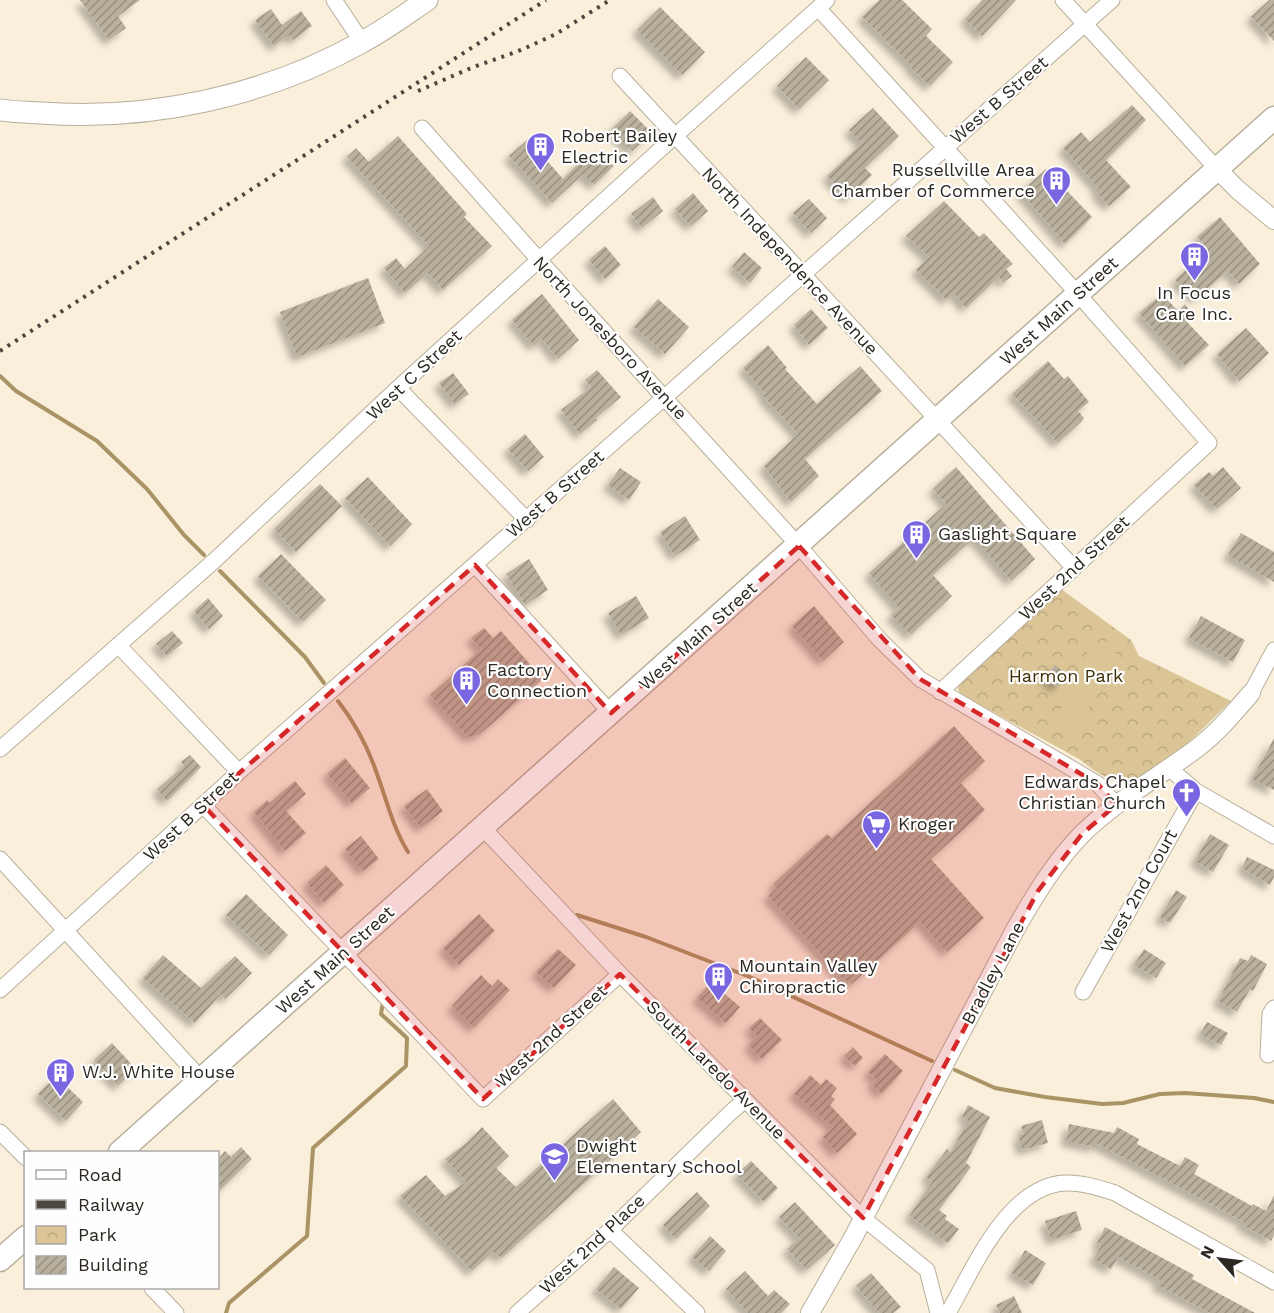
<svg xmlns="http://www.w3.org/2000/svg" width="1274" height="1313" viewBox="0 0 1274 1313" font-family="'Work Sans',sans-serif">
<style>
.park{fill:url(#park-crowns)}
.pitch{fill:#dbc597}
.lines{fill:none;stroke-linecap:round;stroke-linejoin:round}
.stream{stroke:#aa9365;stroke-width:4}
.building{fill:url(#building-hatch);filter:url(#shadow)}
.minor-casing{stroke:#b8af9c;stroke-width:17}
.tertiary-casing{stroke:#b8af9c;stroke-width:20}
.secondary-casing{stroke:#b8af9c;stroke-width:23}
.primary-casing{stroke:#b8af9c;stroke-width:25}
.minor{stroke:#fff;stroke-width:15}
.tertiary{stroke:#fff;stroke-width:18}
.secondary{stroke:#fff;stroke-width:21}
.primary{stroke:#fff;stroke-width:22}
.rail{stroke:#4d483f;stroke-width:4;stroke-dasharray:3 6;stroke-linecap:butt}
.marked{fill:#d62828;fill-opacity:0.2;stroke:#d62828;stroke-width:4.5;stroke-dasharray:12 8;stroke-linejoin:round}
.labels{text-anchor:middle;stroke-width:4.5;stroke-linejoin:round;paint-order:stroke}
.street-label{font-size:18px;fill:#2c2821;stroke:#fefefe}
.poi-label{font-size:18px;fill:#2c2821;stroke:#fefefe;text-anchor:start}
.park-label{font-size:18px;fill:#3e2d05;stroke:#fefefe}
</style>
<defs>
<pattern id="park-crowns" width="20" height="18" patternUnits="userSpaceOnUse" patternTransform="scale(1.5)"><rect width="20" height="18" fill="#dbc597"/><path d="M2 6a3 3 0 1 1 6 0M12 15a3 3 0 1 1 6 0" fill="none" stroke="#bca982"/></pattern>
<pattern id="building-hatch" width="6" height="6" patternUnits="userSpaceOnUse" patternTransform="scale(1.5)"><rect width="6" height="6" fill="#b9b09d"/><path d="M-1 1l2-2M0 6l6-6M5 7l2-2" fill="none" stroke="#978f80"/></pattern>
<filter id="shadow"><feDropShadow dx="-5.5" dy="5.5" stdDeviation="3" flood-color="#0004"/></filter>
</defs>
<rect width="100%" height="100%" fill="#faefdb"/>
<path class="park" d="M1061,589L1131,640L1139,656L1231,701L1186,745L1129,786C1110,781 1095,772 1079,759L960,694L958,689L959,683Z"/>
<path class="pitch" d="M1102,640L1115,644L1117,649L1114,658L1080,725L1075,731L1063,732L1056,725V719L1089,648L1091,645Z"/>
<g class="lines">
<path class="stream" d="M0,376L16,391L97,441L147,489L184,535L204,555
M220,571L305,657L324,683
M338,701C355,723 368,747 377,774C387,801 393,828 408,852
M577,915L646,937L750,977L932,1061
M955,1070L995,1088L1045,1097L1102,1104L1123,1103L1160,1094L1185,1093L1254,1098L1274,1102
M226,1313L229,1303L307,1236L313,1148L406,1066L407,1038L381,1014L383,1002"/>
</g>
<path class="building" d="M80,0H140L118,16L126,28L109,40Z
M879,0H902L932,29L926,36L953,62L930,86L910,67L912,66L862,17Z
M982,0H1016L982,36L965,19Z
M1269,0H1274V41L1251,17Z
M660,7L705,52L682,75L637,30Z
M271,9L282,25L301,11L312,26L293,40L289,35L274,46L255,20Z
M806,57L829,80L799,109L777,86Z
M1132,105L1146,120L1106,160L1131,187L1109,206L1096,192L1099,189L1063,148L1081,132L1090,142Z
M873,108L899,136L865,168L872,175L848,198L827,176L862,143L849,130Z
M630,111L652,133L632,151L611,130Z
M398,136L467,214L464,217L492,246L443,290L428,273L405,293L384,268L396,258L405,269L429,246L347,157L356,148L369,162Z
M528,139L563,179L587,155L598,166L605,158L614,166L594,185L583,174L552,203L509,156Z
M1046,169L1092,217L1065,244L1021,192Z
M693,193L708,211L691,226L675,209Z
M653,197L663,211L642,228L631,214Z
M809,199L827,218L811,233L793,213Z
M944,201L979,237L984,233L1013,264L1006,269L1012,276L1003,283L999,277L966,308L954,293L947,300L916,270L929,257L906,236Z
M1220,217L1260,264L1239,284L1228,271L1196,298L1175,280L1208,249L1197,237Z
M605,246L621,265L605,279L589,260Z
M744,252L762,268L750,283L732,267Z
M368,278L385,323L297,357L280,312Z
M542,294L579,340L558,359L542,339L534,346L512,320Z
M1162,294L1178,311L1185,304L1192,314L1185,320L1209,345L1185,366L1139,313Z
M658,299L689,327L665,354L634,327Z
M811,309L828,328L809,345L794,325Z
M1246,328L1269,353L1239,381L1217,354Z
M768,345L787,368L785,369L817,404L860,366L882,391L805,459L819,476L791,502L764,466L798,434L763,396L765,394L743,368Z
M1048,361L1064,379L1068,376L1089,402L1078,411L1084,418L1081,422L1058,443L1012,394Z
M597,370L621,397L596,418L597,420L580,434L561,410L591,387L585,380Z
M453,373L469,394L455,404L439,383Z
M525,434L544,457L528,471L508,449Z
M956,467L1035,559L1011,581L974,538L933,575L952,596L911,635L891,615L899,608L869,573L946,504L933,489Z
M1223,467L1241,488L1217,509L1194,485L1209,472L1213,476Z
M620,468L641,482L629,500L608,485Z
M368,477L412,524L390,546L345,498Z
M320,484L342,506L296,552L274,529Z
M685,516L700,540L675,556L660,532Z
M1241,533L1274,552V582L1228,555Z
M281,554L326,600L303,622L258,576Z
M529,559L548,590L525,605L506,574Z
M636,596L649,618L621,635L608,613Z
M208,598L223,616L209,629L194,611Z
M814,606L844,642L823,661L792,626Z
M1201,616L1245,640L1233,662L1189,638Z
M484,628L493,638L501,631L543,679L479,735L468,737L430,695L481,649L471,638Z
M172,631L183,643L167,656L156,644Z
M1055,665L1066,674L1057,687L1045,678Z
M954,726L985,761L961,783L985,810L931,859L984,918L947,952L920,922L852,984L842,978L768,896L777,888L773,884L827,834L832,838Z
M1274,738V790L1252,779Z
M190,755L201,767L167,801L157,789L184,766L181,762Z
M345,758L370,788L352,803L327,774Z
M295,781L306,794L286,811L306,833L285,851L254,812L267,800L269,803Z
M427,789L443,811L421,828L404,806Z
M1210,834L1229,845L1213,872L1195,861Z
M361,836L379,859L363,871L345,849Z
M1247,857L1274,870V877L1270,885L1242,868Z
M326,865L344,885L324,903L307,883Z
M1176,890L1187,897L1170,923L1160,917Z
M246,894L288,935L269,955L226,915Z
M479,914L495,931L459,965L443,948Z
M558,949L576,965L554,988L536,972Z
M1144,949L1166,963L1156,978L1134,965Z
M163,955L201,988L235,956L252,973L225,999L221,994L195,1023L143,978Z
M1251,955L1267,964L1253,991L1250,989L1237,1012L1218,1001L1240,958L1248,961Z
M481,975L492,986L498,979L510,990L474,1028L452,1006Z
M711,982L740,1007L726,1023L697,998Z
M760,1018L782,1040L762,1059L749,1045L757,1036L749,1028Z
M1207,1022L1228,1033L1221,1045L1200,1034Z
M112,1043L136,1069L118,1086L94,1060Z
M853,1047L863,1058L855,1066L844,1056Z
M885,1054L903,1071L882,1094L872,1084L876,1079L868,1072Z
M810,1075L821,1085L826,1079L837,1088L831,1096L835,1099L830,1105L857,1134L837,1153L823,1137L833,1127L794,1094Z
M56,1076L83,1102L66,1121L38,1094Z
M613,1099L641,1132L502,1258L493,1252L472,1271L400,1196L426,1175L445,1196L466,1182L445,1159L469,1141L482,1127L509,1156L496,1168L516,1187Z
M968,1105L990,1117L966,1163L971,1167L939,1210L947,1216L945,1219L959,1229L948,1243L909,1216L932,1182L926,1177L947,1149L951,1152L968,1120L962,1117Z
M1042,1120L1048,1143L1022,1150L1018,1135L1024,1134L1021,1126Z
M1069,1124L1114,1133L1117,1127L1139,1139L1137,1144L1180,1166L1185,1157L1199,1165L1194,1174L1252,1206L1253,1204L1266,1211L1274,1195V1235L1271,1241L1242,1225L1244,1222L1096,1143L1095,1147L1066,1141Z
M241,1147L252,1159L218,1192V1159L225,1151L231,1157Z
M751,1161L778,1188L764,1202L737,1174Z
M697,1192L710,1206L676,1239L663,1225Z
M795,1202L835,1245L807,1270L787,1249L799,1238L779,1217Z
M1076,1211L1082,1230L1051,1240L1045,1221Z
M1105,1227L1194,1275L1192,1279L1255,1313H1210L1157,1285L1160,1280L1118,1257L1111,1269L1094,1259L1101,1245L1097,1243Z
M710,1236L726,1251L709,1271L692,1257Z
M1025,1250L1046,1263L1033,1285L1012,1273Z
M614,1267L639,1288L621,1309L596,1289Z
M745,1271L768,1296L774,1290L790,1304L781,1313H748L726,1289Z
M871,1273L901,1307L893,1313H879L856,1286Z
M1014,1296L1022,1313H1000L996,1305Z"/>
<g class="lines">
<defs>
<path id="minor" d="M334,0L362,42
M1063,0L1217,169
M818,8L1078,294L1209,443L940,692
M620,76L1074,568
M422,128L539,260L799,546L880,640L920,679L1098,784L1116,805
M398,388L527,520
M475,565L611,713
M118,645L239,772
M1251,693L1274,650
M0,749L214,561L398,388L675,136L827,0
M1169,768L1196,791L1274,836
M203,805L483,1099L620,974
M483,828L620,974L863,1218L927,1270L938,1313
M0,859L202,1080
M0,990L239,772L665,397L1112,0
M1083,992L1196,791
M1268,1055L1270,1014L1274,1008
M0,1132L26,1158
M610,1230L697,1313
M152,1288L176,1313
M517,1313L610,1230L730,1113L745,1100
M948,1313C973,1270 1007,1186 1065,1183C1081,1182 1099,1188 1115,1193L1274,1282"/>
<path id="tertiary" d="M1217,169L1238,190L1274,220
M810,1313L854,1236L1016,928C1035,895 1055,862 1082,834C1116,801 1158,777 1196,749C1217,733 1234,713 1251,693"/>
<path id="secondary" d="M0,110C13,112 27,112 41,113C151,121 266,96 362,42C385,30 406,14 427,0"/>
<path id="primary" d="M120,1152L1274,118
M0,1260L26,1237"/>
</defs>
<use href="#minor" class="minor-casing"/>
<use href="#tertiary" class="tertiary-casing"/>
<use href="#secondary" class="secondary-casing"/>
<use href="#primary" class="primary-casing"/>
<use href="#minor" class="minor"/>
<use href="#tertiary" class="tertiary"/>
<use href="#secondary" class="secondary"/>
<use href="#primary" class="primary"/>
<path class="rail" d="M418,91L471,68L521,50L556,34L610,0
M0,351L546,0"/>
</g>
<path class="marked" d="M799,546L920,679L1098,784L1116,805L1082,834L1038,891L863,1218L620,974L483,1099L203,805L475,565L611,713Z"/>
<defs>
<symbol id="building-pin" viewBox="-11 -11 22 30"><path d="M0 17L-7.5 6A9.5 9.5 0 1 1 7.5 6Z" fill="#7b66e1" stroke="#fefefe"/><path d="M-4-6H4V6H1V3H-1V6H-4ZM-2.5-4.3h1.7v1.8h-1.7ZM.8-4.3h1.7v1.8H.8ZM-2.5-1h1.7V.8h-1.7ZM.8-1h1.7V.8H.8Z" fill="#fff"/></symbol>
<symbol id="church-pin" viewBox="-11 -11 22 30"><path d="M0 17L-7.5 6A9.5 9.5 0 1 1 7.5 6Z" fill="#7b66e1" stroke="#fefefe"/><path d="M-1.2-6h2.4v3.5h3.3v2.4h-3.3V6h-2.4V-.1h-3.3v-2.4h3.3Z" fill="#fff"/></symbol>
<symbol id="supermarket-pin" viewBox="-11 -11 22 30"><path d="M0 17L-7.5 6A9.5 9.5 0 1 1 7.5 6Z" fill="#7b66e1" stroke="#fefefe"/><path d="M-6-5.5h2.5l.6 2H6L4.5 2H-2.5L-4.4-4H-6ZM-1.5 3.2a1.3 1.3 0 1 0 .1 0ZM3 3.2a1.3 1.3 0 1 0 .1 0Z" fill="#fff"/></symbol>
<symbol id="school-pin" viewBox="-11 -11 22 30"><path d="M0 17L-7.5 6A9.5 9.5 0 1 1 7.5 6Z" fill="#7b66e1" stroke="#fefefe"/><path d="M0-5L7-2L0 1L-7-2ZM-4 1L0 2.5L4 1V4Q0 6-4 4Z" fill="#fff"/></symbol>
</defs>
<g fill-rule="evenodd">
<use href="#building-pin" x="524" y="130" width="33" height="45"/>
<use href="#building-pin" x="1040" y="164" width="33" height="45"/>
<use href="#building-pin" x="1178" y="240" width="33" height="45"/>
<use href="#building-pin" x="900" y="518" width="33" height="45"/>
<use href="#building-pin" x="450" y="664" width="33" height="45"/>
<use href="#church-pin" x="1170" y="776" width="33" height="45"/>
<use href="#supermarket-pin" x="860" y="808" width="33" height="45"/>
<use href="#building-pin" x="702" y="960" width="33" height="45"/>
<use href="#building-pin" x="44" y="1056" width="33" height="45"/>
<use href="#school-pin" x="538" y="1140" width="33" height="45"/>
</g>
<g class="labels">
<g class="street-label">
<text transform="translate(999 100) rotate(-41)" y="6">West B Street</text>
<text transform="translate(790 261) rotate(47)" y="6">North Independence Avenue</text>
<text transform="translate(1059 311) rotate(-42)" y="6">West Main Street</text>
<text transform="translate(610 338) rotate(47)" y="6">North Jonesboro Avenue</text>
<text transform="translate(414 375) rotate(-43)" y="6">West C Street</text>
<text transform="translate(555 494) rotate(-41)" y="6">West B Street</text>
<text transform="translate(1074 568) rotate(-43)" y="6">West 2nd Street</text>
<text transform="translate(698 636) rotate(-42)" y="6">West Main Street</text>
<text transform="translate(191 816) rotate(-43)" y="6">West B Street</text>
<text transform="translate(1139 891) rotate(-61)" y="6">West 2nd Court</text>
<text transform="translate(335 960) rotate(-42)" y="6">West Main Street</text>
<text transform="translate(993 973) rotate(-62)" y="6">Bradley Lane</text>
<text transform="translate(551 1036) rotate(-42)" y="6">West 2nd Street</text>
<text transform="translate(716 1070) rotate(45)" y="6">South Laredo Avenue</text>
<text transform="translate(592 1244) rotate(-43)" y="6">West 2nd Place</text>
</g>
<g class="poi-label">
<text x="561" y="142">Robert Bailey<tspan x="561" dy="21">Electric</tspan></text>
<text x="1035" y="176" text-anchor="end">Russellville Area<tspan x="1035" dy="21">Chamber of Commerce</tspan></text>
<text x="1194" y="299" text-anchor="middle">In Focus<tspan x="1194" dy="21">Care Inc.</tspan></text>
<text x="938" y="540">Gaslight Square</text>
<text x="487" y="676">Factory<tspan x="487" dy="21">Connection</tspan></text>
<text x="1166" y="788" text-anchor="end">Edwards Chapel<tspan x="1166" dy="21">Christian Church</tspan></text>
<text x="898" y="830">Kroger</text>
<text x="739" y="972">Mountain Valley<tspan x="739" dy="21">Chiropractic</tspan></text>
<text x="82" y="1078">W.J. White House</text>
<text x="576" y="1152">Dwight<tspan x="576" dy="21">Elementary School</tspan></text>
</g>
<g class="park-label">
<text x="1066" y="682">Harmon Park</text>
</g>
</g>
<rect x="24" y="1151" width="195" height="138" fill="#fefefe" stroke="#aaa8a6" stroke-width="1.5"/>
<rect x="36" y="1170" width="30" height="9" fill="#ffffff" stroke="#aaa8a6" stroke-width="1.5"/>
<text x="78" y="1181" font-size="18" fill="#2c2821">Road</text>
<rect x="36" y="1200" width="30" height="9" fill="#4d483f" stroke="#aaa8a6" stroke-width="1.5"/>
<text x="78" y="1211" font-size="18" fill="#2c2821">Railway</text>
<rect x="36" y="1226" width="30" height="18" fill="url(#park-crowns)" stroke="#aaa8a6" stroke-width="1.5"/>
<text x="78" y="1241" font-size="18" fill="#2c2821">Park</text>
<rect x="36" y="1256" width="30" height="18" fill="url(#building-hatch)" stroke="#aaa8a6" stroke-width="1.5"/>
<text x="78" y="1271" font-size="18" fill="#2c2821">Building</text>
<g transform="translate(1220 1259) rotate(298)" stroke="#fefefe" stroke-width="4.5" paint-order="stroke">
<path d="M0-4.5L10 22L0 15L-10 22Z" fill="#2c2821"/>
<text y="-9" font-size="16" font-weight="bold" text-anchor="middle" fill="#2c2821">N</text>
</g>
</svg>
